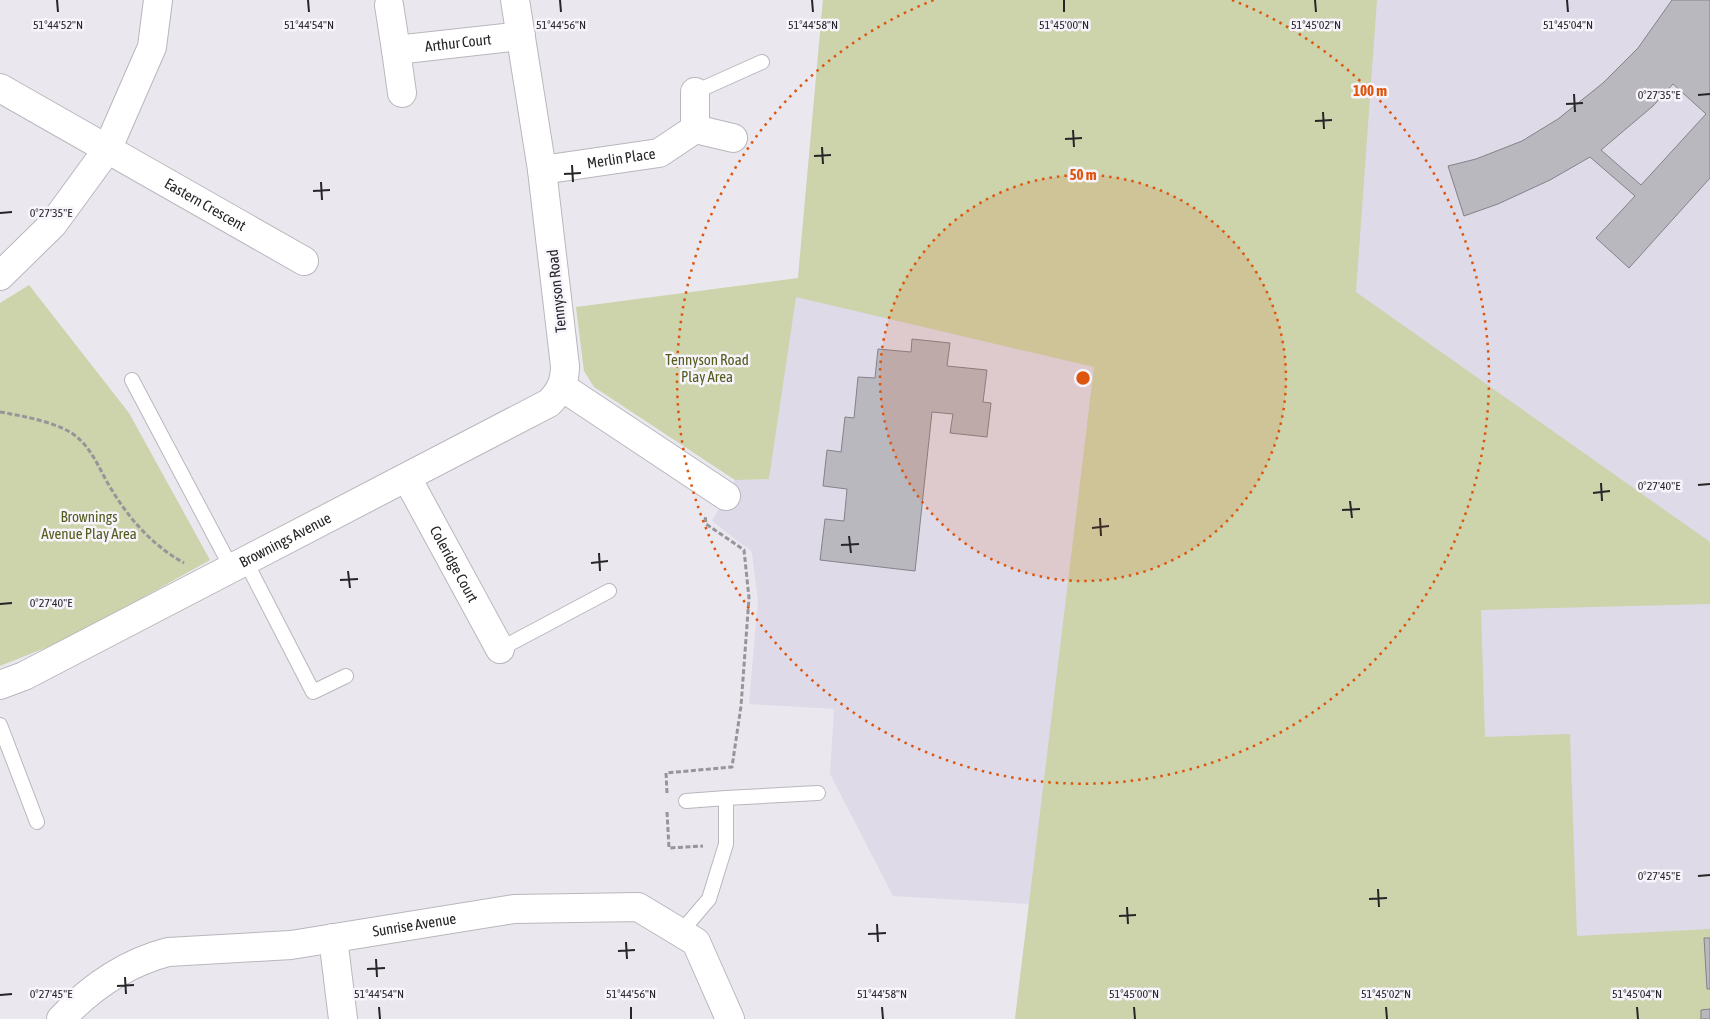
<svg xmlns="http://www.w3.org/2000/svg" width="1710" height="1019" viewBox="0 0 1710 1019" font-family="'Asap Condensed',sans-serif">
<style>
.built{fill:#dfdae8}
.green{fill:#cdd3ab}
.building{fill:#bab8bf;stroke:#848288;fill-rule:evenodd}
.lines{fill:none;stroke-linecap:round;stroke-linejoin:round}
.service-casing{stroke:#b9b6bd;stroke-width:16}
.minor-casing{stroke:#b9b6bd;stroke-width:30}
.path{stroke:#97959a;stroke-width:3;stroke-dasharray:5 2.5;stroke-linecap:butt}
.service{stroke:#fff;stroke-width:14}
.minor{stroke:#fff;stroke-width:28}
.ticks{fill:none;stroke:#262528;stroke-width:2}
.ring{fill:none;stroke:#de560d;stroke-width:2.5;stroke-dasharray:2.5 5}
.labels{text-anchor:middle;stroke-width:5;stroke-linejoin:round;paint-order:stroke}
.street-label{font-size:15px;fill:#262528;stroke:#f7f4fc}
.park-label{font-size:15px;fill:#565b1e;stroke:#f7f4fc}
.ticks-label{font-size:12px;text-anchor:middle;fill:#262528;stroke:#f7f4fc;stroke-width:5;stroke-linejoin:round;paint-order:stroke}
.centre{fill:#de560d;stroke:#f7f4fc;stroke-width:2.5}
.ring-label{font-size:15px;text-anchor:middle;font-weight:bold;fill:#de560d;stroke:#f7f4fc;stroke-width:5;stroke-linejoin:round;paint-order:stroke}
</style>
<rect width="100%" height="100%" fill="#eae7ee"/>
<path class="built" d="M823,0H1710V1019H1015L1029,904L893,896L830,774L834,709L749,704L758,600L752,554L751,551L712,521L735,480L769,479L798,278Z"/>
<path class="green" d="M823,0H1377L1356,292L1710,542V604L1481,610L1485,737L1570,734L1577,936L1710,929V1019H1015L1094,367L796,297L769,479L735,480L594,387L584,371L576,307L798,278Z
M29,285L129,413L210,560L70,638L0,666V303Z"/>
<path class="building" d="M1672,0H1710V178L1629,268L1596,238L1635,196L1590,157L1550,180L1498,204L1464,216L1448,166L1476,159L1522,141L1558,119L1603,83L1638,48ZM1673,84L1706,114L1641,185L1601,150L1653,106Z
M912,339L950,343L947,366L987,370L983,402L991,403L987,437L950,433L953,414L932,412L915,571L820,560L825,519L844,521L847,489L823,486L827,450L841,452L845,417L854,418L858,377L875,378L878,349L911,352Z
M1704,938H1710V989H1707Z
M1710,1009V1019H1701V1010Z"/>
<g class="lines">
<defs>
<path id="service" d="M695,92L762,62
M132,380L232,569
M246,562L313,692L346,676
M500,649L609,591
M0,725L37,822
M686,801L726,798
M680,933L709,899L726,844V798L818,793"/>
<g id="minor">
<path d="M389,5L396,50"/>
<path id="s1" d="M0,88L304,261"/>
<path id="s2" d="M402,93L396,50L521,36"/>
<path d="M695,129L733,138"/>
<path id="s3" d="M542,170L659,153L695,129V92"/>
<path d="M0,276L53,224L107,150L152,47L158,0"/>
<path d="M562,387L726,496"/>
<path id="s4" d="M407,478L500,649"/>
<path id="s5" d="M0,685L24,676L549,403C560,392 565,382 565,366L542,170L515,0"/>
<path d="M333,938L343,1019"/>
<path id="s6" d="M61,1019C90,988 126,963 168,952L291,945L514,909L638,907L696,942L730,1019"/>
</g>
</defs>
<use href="#service" class="service-casing"/>
<use href="#minor" class="minor-casing"/>
<path class="path" d="M0,412C23,416 50,421 70,432C91,445 98,467 110,487C129,519 152,545 184,563
M667,793L666,773L732,767L741,706L749,598L744,550L706,524L705,515
M667,812L669,848L703,846"/>
<use href="#service" class="service"/>
<use href="#minor" class="minor"/>
</g>
<path class="ticks" d="M57,0L58,12M308,0L309,12M560,0L561,12M812,0L813,12M1064,0V12M1315,0L1316,12M1567,0L1568,12M1574,94L1575,112M1698,95L1710,94M1566,104L1583,103M1323,112L1324,129M1315,121L1332,120M1073,130L1074,147M1065,139L1082,138M822,147L823,164M814,156L831,155M572,165L573,182M564,174L581,173M321,182L322,200M313,191L330,190M0,213L12,212M1601,483L1602,501M1698,485L1710,484M1593,493L1610,491M1350,501L1352,518M1342,510L1360,509M1100,518L1101,536M1092,528L1109,526M849,536L851,553M841,545L859,544M599,553L600,571M591,563L608,561M348,571L350,588M340,580L358,579M0,604L12,603M1698,876L1710,875M1378,889L1379,907M1369,899L1387,898M1127,907L1128,924M1119,916L1136,915M877,924L878,942M868,934L886,933M626,942L627,959M618,951L635,950M376,959L377,977M367,969L385,968M125,977L126,994M117,986L134,985M0,995L12,994M379,1007L380,1019M631,1007V1019M882,1007L883,1019M1134,1007L1135,1019M1386,1007L1387,1019M1637,1007L1638,1019"/>
<circle cx="1083" cy="378" r="203" fill="#de560d" fill-opacity=".12"/>
<g class="ring">
<circle cx="1083" cy="378" r="203"/>
<path d="M1232 0A406 406 0 1 1 934 0"/>
</g>
<g class="labels">
<g class="street-label">
<text dy="5" stroke="none"><textPath href="#s2" startOffset="106">Arthur Court</textPath></text>
<text dy="5" stroke="none"><textPath href="#s3" startOffset="80">Merlin Place</textPath></text>
<text dy="5" stroke="none"><textPath href="#s1" startOffset="236">Eastern Crescent</textPath></text>
<text transform="translate(557 291) rotate(-96)" y="5">Tennyson Road</text>
<text dy="5" stroke="none"><textPath href="#s5" startOffset="320">Brownings Avenue</textPath></text>
<text dy="5" stroke="none"><textPath href="#s4" startOffset="98">Coleridge Court</textPath></text>
<text dy="5" stroke="none"><textPath href="#s6" startOffset="376">Sunrise Avenue</textPath></text>
</g>
<g class="park-label">
<text x="707" y="365">Tennyson Road<tspan x="707" dy="17">Play Area</tspan></text>
<text x="89" y="522">Brownings<tspan x="89" dy="17">Avenue Play Area</tspan></text>
</g>
</g>
<g class="ticks-label">
<text x="58" y="29">51°44'52"N</text>
<text x="309" y="29">51°44'54"N</text>
<text x="561" y="29">51°44'56"N</text>
<text x="813" y="29">51°44'58"N</text>
<text x="1064" y="29">51°45'00"N</text>
<text x="1316" y="29">51°45'02"N</text>
<text x="1568" y="29">51°45'04"N</text>
<text x="1659" y="99">0°27'35"E</text>
<text x="51" y="217">0°27'35"E</text>
<text x="1659" y="490">0°27'40"E</text>
<text x="51" y="607">0°27'40"E</text>
<text x="1659" y="880">0°27'45"E</text>
<text x="51" y="998">0°27'45"E</text>
<text x="379" y="998">51°44'54"N</text>
<text x="631" y="998">51°44'56"N</text>
<text x="882" y="998">51°44'58"N</text>
<text x="1134" y="998">51°45'00"N</text>
<text x="1386" y="998">51°45'02"N</text>
<text x="1637" y="998">51°45'04"N</text>
</g>
<circle cx="1083" cy="378" r="8" class="centre"/>
<g class="ring-label">
<text x="1370" y="96">100 m</text>
<text x="1083" y="180">50 m</text>
</g>
</svg>
